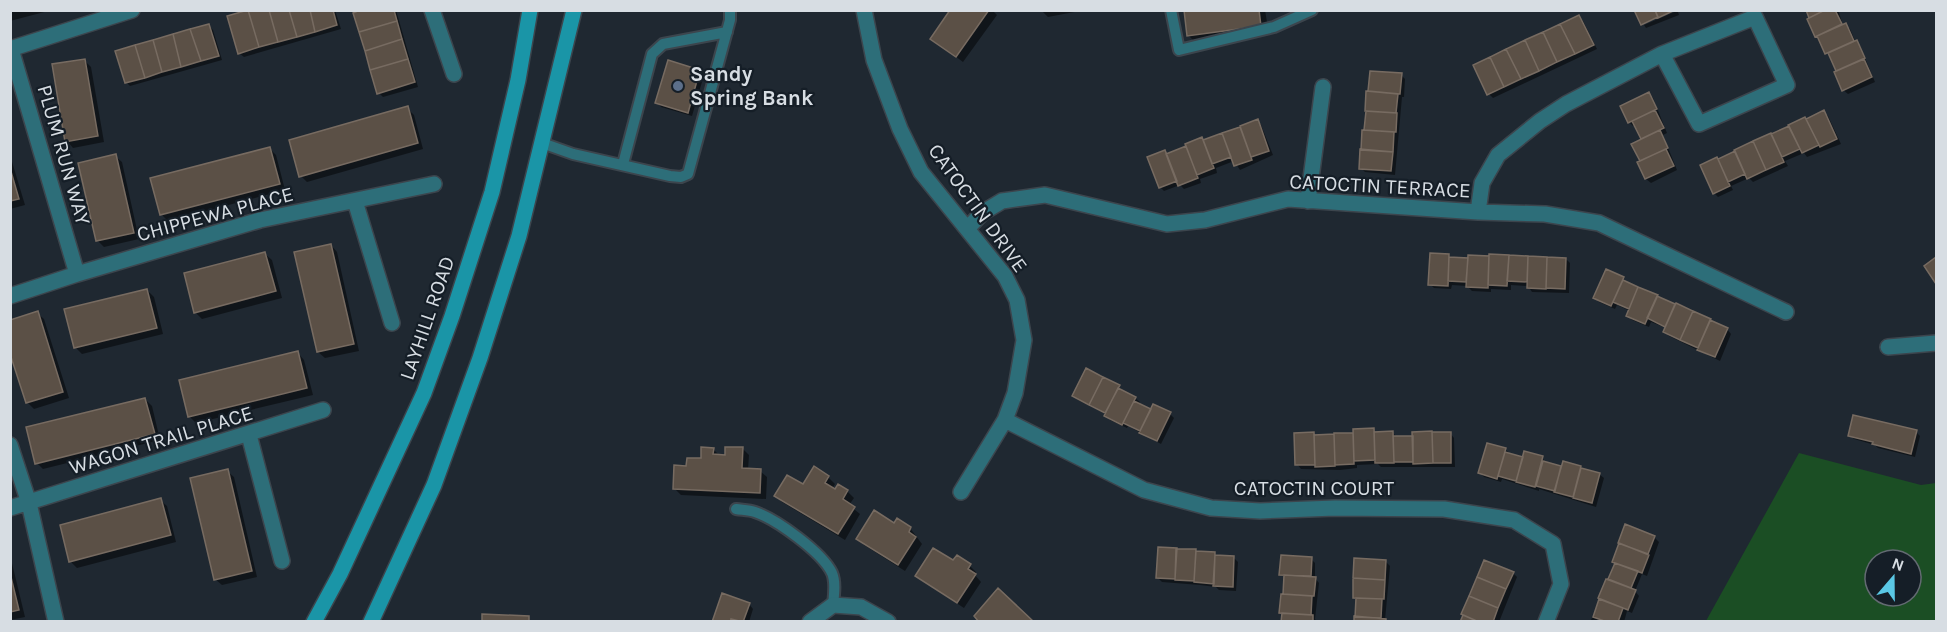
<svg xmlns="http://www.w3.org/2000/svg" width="1947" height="632" viewBox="0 0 1947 632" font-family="Karla,sans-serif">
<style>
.green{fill:#1b4e24;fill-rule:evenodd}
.shadow{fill:#0007}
.building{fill:#5b5046;stroke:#776b61;stroke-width:1.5}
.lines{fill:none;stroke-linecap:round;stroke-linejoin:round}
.service-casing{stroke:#3c454d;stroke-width:14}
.minor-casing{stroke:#3c454d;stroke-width:18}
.secondary-casing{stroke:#3c454d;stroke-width:18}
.service{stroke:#2d6e79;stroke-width:10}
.minor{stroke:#2d6e79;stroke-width:15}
.secondary{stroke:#1a95a7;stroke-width:15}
.service-dot{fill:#5c6f8a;stroke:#151e27;stroke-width:2}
.labels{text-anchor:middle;stroke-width:4.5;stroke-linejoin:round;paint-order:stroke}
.poi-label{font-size:21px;font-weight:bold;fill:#d7dde3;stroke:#151e27;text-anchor:start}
.street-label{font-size:21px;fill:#d7dde3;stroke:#151e27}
</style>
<rect width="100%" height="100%" fill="#1f2831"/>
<path class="green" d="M1799,453L1921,485L1936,483V621H1706ZM1875,560H1911V596H1875Z"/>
<path class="shadow" d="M10,10H52L10,21Z
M252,10H335L341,29L244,57L239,53Z
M365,10H396L418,87L383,97L379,93Z
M952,10H992L997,15L963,62L932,39Z
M1041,10H1085L1048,17Z
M1185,10H1265L1269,34L1197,44L1188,35Z
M1679,10H1682L1678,12L1679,15L1646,28L1644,25Z
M1807,10H1838L1843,25H1846L1850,29L1856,43L1860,46L1875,82L1848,94L1843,90L1831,58L1816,36Z
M1579,17L1583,21L1597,49L1493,98L1489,94Z
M209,26L213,30L222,60L130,86L126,82Z
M84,60L91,67L104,142L73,148L67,141Z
M700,71L704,75L692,116L661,107L657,102Z
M1371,73L1401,75L1405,79L1404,97H1402L1395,175L1365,172L1361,168L1366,131L1368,93H1370Z
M1648,94L1653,98L1667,133L1663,135L1677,170L1651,183L1646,179L1639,163L1642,161V140L1635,125L1633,126L1629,122Z
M407,108L414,115L423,149L307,182L301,176Z
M1824,112L1828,116L1841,144L1807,157L1804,153L1785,161L1788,166L1753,182L1749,178L1731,186L1733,190L1718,197L1714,193L1718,160L1805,119L1806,120Z
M1257,121L1261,125L1273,155L1240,170L1234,161L1216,168L1217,173L1200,179L1201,183L1184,189L1180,185L1164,191L1160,187L1164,152L1168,155Z
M270,149L276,155L285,190L168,221L162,215Z
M10,155L25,205L10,209Z
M115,156L122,162L139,239L104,247L98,241Z
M331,245L337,252L359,351L325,358L318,352Z
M265,254L272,260L282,298L202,319L195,312Z
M1431,255L1469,259L1491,258V256L1566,259L1570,263L1569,293L1532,292L1528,286L1511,285V290L1491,289V292L1472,291L1467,286L1452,285L1451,289L1434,288L1430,284Z
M1623,278L1627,283L1727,329L1731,334L1720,361L1669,336L1665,332L1666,328L1651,322L1649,327L1632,320L1628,315L1630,311L1617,305L1615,309L1599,302L1595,298Z
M147,290L154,297L163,334L82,354L75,347Z
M37,313L44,319L69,398L34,409L27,402Z
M298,353L304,360L313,395L196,423L189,416Z
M1119,386L1122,391L1135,398L1140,402L1138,405L1152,411L1170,414L1174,418L1161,444L1128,426L1127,428L1110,420L1106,414L1078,400L1074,396Z
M145,399L152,406L160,440L43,469L37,463Z
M1373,430L1377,433H1393L1398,438L1450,433L1454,438L1455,467H1381L1378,464L1357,465V468L1340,470L1301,469L1297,464L1334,436L1354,434Z
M1916,432L1920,436L1915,457L1878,448L1875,445L1854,439L1850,435Z
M713,449L720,456H726L743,449L749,455L748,470L760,471L767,477L766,499L681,495L674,488L688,468L702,460Z
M1505,449L1509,453L1524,459L1542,457L1546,464L1562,468L1564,463L1599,474L1604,478L1596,507L1539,489V491L1502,479L1501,482L1484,477L1480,473Z
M227,471L234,477L257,577L222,585L215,579Z
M828,477L835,484L832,489L847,491L854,498L849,505L860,514L845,540L782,502L776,496Z
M160,500L167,506L176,542L77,568L71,562L61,526Z
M894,525L910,528L922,544L905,571L864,545L858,538Z
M1626,526L1654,537L1659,542L1647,576L1642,574L1635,591L1639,596L1632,613L1627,611L1624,622H1590L1592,618H1594L1606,581L1609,582L1616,564Z
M1195,551L1197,553L1233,557L1238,562L1236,591L1219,590L1216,587L1200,585L1162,582L1158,578Z
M10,555L25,617L10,620Z
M1311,559L1315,563V578L1319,583L1315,619L1317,622H1283V615L1281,613L1285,578L1281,574Z
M954,562L970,566L976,572L975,575L981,582L964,608L924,582L917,576Z
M1386,562L1390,566L1385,620L1387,622H1356L1357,600L1354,597Z
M1513,573L1517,577L1499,622H1462L1465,615Z
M749,604L753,609L749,622H713Z"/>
<path class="building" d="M248,10L259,47L238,54L227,16Z
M248,10H269L278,42L259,47Z
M269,10H289L297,37L278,42Z
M289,10H310L315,32L297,37Z
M310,10H333L337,25L315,32Z
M360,10H394L397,21L359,32L353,13Z
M950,10H989L956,57L930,39Z
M1184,10H1259L1261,26L1187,36Z
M1634,10H1655L1658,17L1641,25Z
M1655,10H1675L1658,18Z
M1806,10H1825L1809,18Z
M1825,10H1835L1842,24L1815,37L1807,19Z
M1579,15L1594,45L1575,54L1560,24Z
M397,21L402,39L365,51L359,32Z
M1846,23L1854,41L1825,54L1817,36Z
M209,24L219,56L201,61L190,29Z
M1560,24L1575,54L1557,62L1543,32Z
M190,29L201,61L181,67L173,34Z
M1543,32L1557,62L1539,71L1525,40Z
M173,34L181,67L162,72L153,40Z
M402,39L408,59L370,70L365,51Z
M153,40L162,72L145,78L135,45Z
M1525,40L1539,71L1521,79L1506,49Z
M1857,40L1865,58L1836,71L1828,53Z
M135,45L145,78L125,83L115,51Z
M1506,49L1521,79L1504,87L1490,57Z
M1490,57L1504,87L1487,95L1473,65Z
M85,59L98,136L65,142L52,64Z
M408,59L415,82L377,94L370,70Z
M1864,59L1872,77L1842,91L1834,72Z
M668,60L700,70L688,113L655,103Z
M1370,71L1402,73L1400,94L1368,91Z
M1366,91L1398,94L1396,113L1365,111Z
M1649,92L1657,109L1628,123L1620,106Z
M408,106L418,143L299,177L289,140Z
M1655,110L1664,128L1641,139L1632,121Z
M1824,110L1837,139L1820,147L1806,119Z
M1366,111L1397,113L1396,132L1364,130Z
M1805,117L1819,145L1802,153L1788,125Z
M1258,119L1269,151L1251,157L1240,126Z
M1789,126L1800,149L1782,157L1771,134Z
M1240,127L1252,160L1234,166L1222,133Z
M1362,130L1394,132L1393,152L1361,150Z
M1660,130L1668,148L1640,161L1631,144Z
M1222,133L1231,157L1212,164L1203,140Z
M1771,133L1784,162L1766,170L1753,141Z
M1202,137L1214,168L1197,175L1185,144Z
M1753,141L1766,170L1747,179L1734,150Z
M1186,146L1198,178L1178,186L1166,154Z
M270,147L280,184L160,215L150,178Z
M1360,149L1393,152L1391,171L1359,169Z
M1666,149L1674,166L1645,179L1637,162Z
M1165,150L1177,181L1159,188L1147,157Z
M1735,151L1745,174L1728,182L1718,159Z
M116,154L134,233L96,241L78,163Z
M1717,157L1730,186L1713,194L1700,165Z
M10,168L19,199L10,201Z
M331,244L354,344L317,352L294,252Z
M265,252L276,291L194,313L184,273Z
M1430,253L1449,254L1448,286L1428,285Z
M1489,254L1509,255L1507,286L1488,285Z
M1468,255L1489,256L1488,288L1466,287Z
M1509,255L1528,256L1527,282L1507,281Z
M1528,256L1547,257L1546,289L1527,288Z
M1449,257L1468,258L1466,282L1448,281Z
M1547,257L1566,258L1565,289L1546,288Z
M1936,257V284L1924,266Z
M1606,269L1624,277L1611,306L1593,298Z
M1623,280L1638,287L1629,309L1613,302Z
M1638,287L1658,295L1645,324L1626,316Z
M147,289L157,328L74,348L64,309Z
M1657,296L1675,304L1665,327L1647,318Z
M1676,303L1693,311L1680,340L1663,332Z
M38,311L63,392L26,403L10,354V320Z
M1693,311L1711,319L1698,348L1680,340Z
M1710,320L1728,328L1715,357L1697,350Z
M298,351L307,388L188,417L179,380Z
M1086,368L1103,377L1089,405L1072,396Z
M1103,377L1120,385L1105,413L1089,405Z
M1118,388L1136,397L1122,425L1104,416Z
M145,398L155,434L35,464L26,427Z
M1134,401L1151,409L1140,431L1123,423Z
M1153,404L1171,412L1157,441L1139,433Z
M1853,415L1917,430L1911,454L1872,444L1873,442L1848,436Z
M1374,428L1375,460L1354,461L1353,429Z
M1393,431L1394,463H1375L1374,432Z
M1432,431L1433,463L1413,464L1412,432Z
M1314,432L1315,465H1295L1294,433Z
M1432,432H1451V463H1433Z
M1334,433H1353L1354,464L1335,465Z
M1334,434L1335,466L1315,467L1314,435Z
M1393,436H1413V462H1394Z
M1487,443L1506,448L1497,479L1478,473Z
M701,447L714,448L713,454L725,455V447H743L742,468L761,469L760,493L673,489L674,465L686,466L687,458H701Z
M1524,451L1543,456L1535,487L1516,482Z
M1505,452L1523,457L1516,481L1498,476Z
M1543,461L1561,466L1555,491L1536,486Z
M1563,461L1581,466L1573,497L1554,492Z
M814,466L829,476L825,483L835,489L838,484L848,490L843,499L855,507L838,534L774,496L787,475L803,484Z
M1581,468L1600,473L1592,503L1573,498Z
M228,469L252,571L214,580L190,478Z
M161,498L171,535L69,562L60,525Z
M874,510L894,523L897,518L911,527L909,532L916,537L898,565L856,539Z
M1625,524L1655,536L1648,554L1618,543Z
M1619,543L1649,555L1642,573L1612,562Z
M1158,547L1177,548L1175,579L1156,578Z
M933,548L953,560L957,555L971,564L968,569L976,574L957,603L915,576Z
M1176,549H1196L1194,581L1175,580Z
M1196,551L1215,552L1214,584L1194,582Z
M1215,555L1234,556L1233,587L1213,586Z
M1281,555L1312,557L1311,576L1279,575Z
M1354,558L1386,560L1385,580L1353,578Z
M1484,560L1514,572L1506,589L1477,577Z
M1615,563L1638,571L1631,588L1608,579Z
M10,573L19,610L10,612Z
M1284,575L1316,577L1314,596L1283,594Z
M1477,577L1506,589L1498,608L1469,596Z
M1353,578L1385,580L1384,599L1353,598Z
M1606,579L1636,590L1628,610L1598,598Z
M998,588L1034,622H979L974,616Z
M722,593L750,603L743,622L731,619L730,622H712Z
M1281,594L1312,596L1311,615L1279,613Z
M1469,596L1498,608L1493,622H1479L1461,614Z
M1356,598L1382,599L1381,618L1355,617Z
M1599,599L1623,608L1618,622H1607L1593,617Z
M1282,613L1313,615V622H1281Z
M482,614L529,616V622H482Z
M1463,615L1479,622H1460Z
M1354,616L1386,619V622H1354Z"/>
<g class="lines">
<defs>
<path id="service" d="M1171,10L1179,50L1274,27L1312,10
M542,143L573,154L670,176L681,177L688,174L730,20V10
M623,164L652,54L663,44L727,32
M736,509C742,510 749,510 755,512C776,519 822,552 832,573C836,582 834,595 833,605"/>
<path id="minor" d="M432,10L454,74
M864,10L874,60L900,129L921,172L1005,276L1017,300L1024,340L1015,393L1005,420L961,492
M10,49L132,10
M11,49L77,274
M355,201L392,323
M1308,201L1323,87
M1478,212L1482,183L1498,155L1540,121L1566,104L1662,54L1755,17L1787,85L1699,124L1662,54
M968,228L982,213L1002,201L1045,195L1167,224L1205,220L1288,199L1478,212L1545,214L1599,223L1786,312
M10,296L77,274L260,220L434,184
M1888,347L1936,343
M1005,420L1144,490L1211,508L1260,511L1335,508L1444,509L1514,520L1553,544L1561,584L1546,622
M249,435L282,561
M10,445L29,503L56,622
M10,508L323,410
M810,622L833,605L861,607L888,622"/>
<path id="secondary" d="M314,622L340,574L424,393L452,316L492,192L518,80L530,10
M371,622L434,485L480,358L519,236L574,10"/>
</defs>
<use href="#service" class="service-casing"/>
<use href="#minor" class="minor-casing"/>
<use href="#secondary" class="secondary-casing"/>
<use href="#service" class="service"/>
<use href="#minor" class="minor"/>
<use href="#secondary" class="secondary"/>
</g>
<circle class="service-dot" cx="678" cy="86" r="6"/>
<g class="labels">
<g class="poi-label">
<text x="690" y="81">Sandy<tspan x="690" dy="24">Spring Bank</tspan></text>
</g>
<g class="street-label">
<text transform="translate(64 155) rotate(74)" y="7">PLUM RUN WAY</text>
<text transform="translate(1380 186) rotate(3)" y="7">CATOCTIN TERRACE</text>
<text transform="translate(978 208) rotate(54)" y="7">CATOCTIN DRIVE</text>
<text transform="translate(215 214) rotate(-15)" y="7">CHIPPEWA PLACE</text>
<text transform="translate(427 318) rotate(-71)" y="7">LAYHILL ROAD</text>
<text transform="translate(161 440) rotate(-17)" y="7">WAGON TRAIL PLACE</text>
<text x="1314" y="495">CATOCTIN COURT</text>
</g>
</g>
<rect width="1947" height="632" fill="none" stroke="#d7dde3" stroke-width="24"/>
<g transform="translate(1893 578) rotate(20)"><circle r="28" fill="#151e27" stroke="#636a72" stroke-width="1.5"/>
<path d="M0-4.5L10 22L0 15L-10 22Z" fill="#5ac8e5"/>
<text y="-9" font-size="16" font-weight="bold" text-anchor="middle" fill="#d7dde3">N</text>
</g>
</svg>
